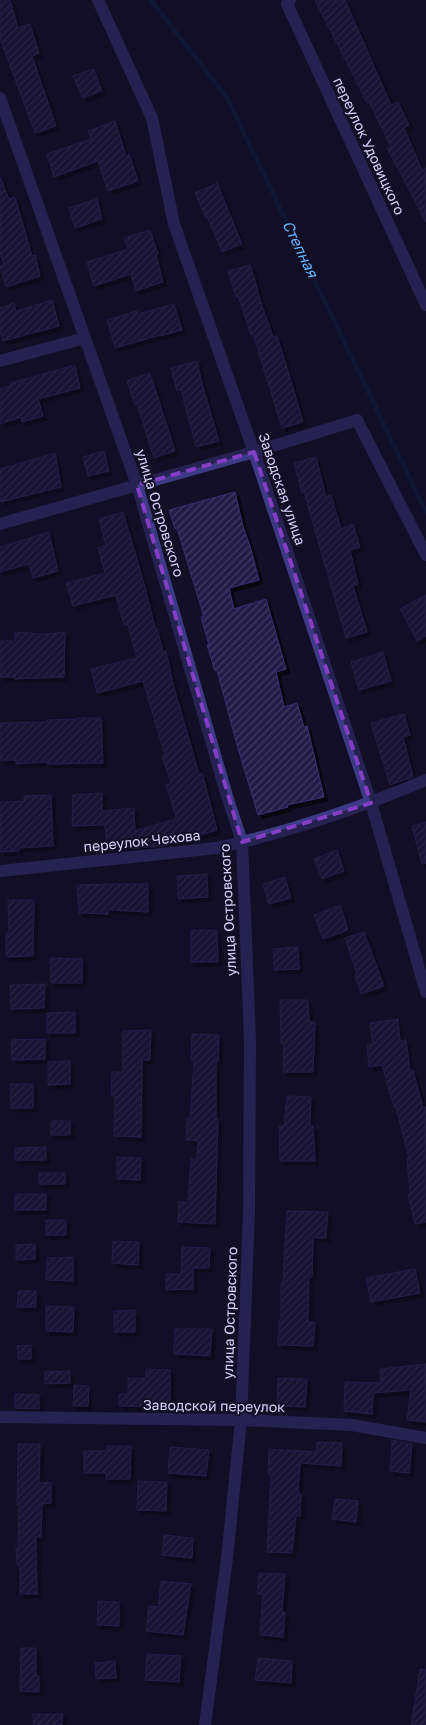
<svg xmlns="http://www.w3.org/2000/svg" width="426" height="1725" viewBox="0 0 426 1725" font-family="'Golos Text',sans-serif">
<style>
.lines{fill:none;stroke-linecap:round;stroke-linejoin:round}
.stream{stroke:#0c2248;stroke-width:4.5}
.building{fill:url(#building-hatch);stroke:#3b2d73;filter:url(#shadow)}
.street{stroke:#3d3a85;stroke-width:12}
.marked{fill:none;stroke:#843dc5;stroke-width:4;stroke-dasharray:10 6;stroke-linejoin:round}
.labels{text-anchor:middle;stroke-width:4;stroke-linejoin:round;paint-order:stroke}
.street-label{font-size:14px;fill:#d9d4ff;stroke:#130f26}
.water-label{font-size:15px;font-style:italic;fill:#62b6ff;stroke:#130f26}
</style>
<defs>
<pattern id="building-hatch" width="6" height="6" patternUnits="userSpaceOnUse" patternTransform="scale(1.25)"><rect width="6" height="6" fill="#241b47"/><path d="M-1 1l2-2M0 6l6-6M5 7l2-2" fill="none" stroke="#433b63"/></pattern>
<filter id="shadow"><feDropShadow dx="4" dy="4" stdDeviation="0" flood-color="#0009"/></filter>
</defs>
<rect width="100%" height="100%" fill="#130f26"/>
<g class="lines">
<path class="stream" d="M151,0L227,98L426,512"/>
</g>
<path class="building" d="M0,0H10L18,28L30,24L39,53L32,56L56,126L35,133L0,38Z
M315,0H345L391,105L398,102L409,125L404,128L422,170L426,168V222L387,148L391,147L369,102L367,103Z
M94,69L102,91L83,98L73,76Z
M115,121L126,156L129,154L138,181L108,191L98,161L54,177L47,154L91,139L88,131Z
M0,177L9,199L15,197L32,256L35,255L40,276L6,287L0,266L4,265L0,252Z
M217,183L242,244L222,252L208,218H206L195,193Z
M97,199L102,219L75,228L69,208Z
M150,230L158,254L156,255L163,282L136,291L131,274L94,286L87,262L128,249L124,238Z
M250,265L258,291H257L273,337L277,336L287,368L303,422L282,428L253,334L251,335L238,296L236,297L228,271Z
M52,300L59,326L3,341L0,331V308L14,303L16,311Z
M174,304L182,330L160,336V335L115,348L107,320L137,311L138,314Z
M197,361L202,384L219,441L196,447L181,390L177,391L171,368Z
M75,365L80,388L38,399L43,416L22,422L21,417L0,424V389L11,386L10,383Z
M150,373L175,451L154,458L137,404L135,405L127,381Z
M104,451L109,471L88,476L83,457Z
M55,453L61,487L0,502V469Z
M316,457L326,497L331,495L341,529L353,524L360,547L350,550L358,584L353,586L367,632L346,638L304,492L302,493L294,463Z
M235,492L243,527L250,546L259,580L229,588L234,609L266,599L286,669L276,672L284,707L297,703L304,727L307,726L324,797L287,805L288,807L258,815L237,745L217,670L215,671L207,645H209L201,617H204L177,528L175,529L169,510Z
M123,512L145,587L155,628H157L163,652L166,651L173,684L199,774L202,773L217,830L163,846L107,850L105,825L72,826L73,795L102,793V811L134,808L135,831L175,819L176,817L166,785L171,783L162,756L165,755L143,681L97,693L91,669L137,658L128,625H124L116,595L73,606L66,583L105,573L98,548L106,545L99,519Z
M49,532L58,571L33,578L29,564L0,572V547Z
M426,595V636L417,641L400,609Z
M15,632L44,634L65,632L64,677L15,679V677H0V641H15Z
M383,652L391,681L359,690L351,662Z
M404,714L410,735L403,737L413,777L390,785L371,723Z
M78,718H101L103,763L47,764V762L16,764V760H0V723L47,722V720L78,719Z
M51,795L53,846L19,848V851L0,852V802L24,801V796Z
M426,822V863L422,864L412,826Z
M337,850L344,871L322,879L314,859Z
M207,874L208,897L178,899L177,876Z
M285,877L291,898L269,904L263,884Z
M117,884H148V912L108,910V914L79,913L77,885Z
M8,900H34L33,956L6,957V933H9Z
M340,905L348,930L323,939L314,915Z
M191,930H217L218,962H191Z
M364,932L384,986L361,994L355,975L357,974L345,938Z
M298,947L299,969L274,970L273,949Z
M50,958L82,959V983H51Z
M45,984L44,1008L11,1009L10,985Z
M280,1000H308L309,1022H315L313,1072H283L284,1044H281Z
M75,1012V1033H47V1013Z
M398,1019L400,1041L406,1040L410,1071L413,1070L423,1108L426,1107V1222L415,1224L408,1195L410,1194L407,1158H409L396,1107H394L382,1065L369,1067L367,1045L373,1044L370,1023Z
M151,1030L150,1060H142L141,1137L114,1136L115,1096H111L112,1072H123V1031Z
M192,1034L219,1035L218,1062H216V1119H218L215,1224L178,1222L179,1202H188L191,1159H197L198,1141L186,1140L187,1118H190L194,1060H191Z
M45,1039V1059L12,1060L11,1040Z
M70,1061V1084L48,1085V1062Z
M10,1084H33V1108H11Z
M287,1096L311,1097L310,1126H313L315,1161H280L279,1127L284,1126Z
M51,1121H70V1135H51Z
M46,1147V1160H15V1148Z
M117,1157L141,1158L140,1180L117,1179Z
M39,1173H65V1184H39Z
M15,1194H46V1210H15Z
M287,1211L328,1212L326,1238H313L312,1277H309L308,1322H315L313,1346L278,1345L279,1320H281V1282H283Z
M46,1220H66V1235H46Z
M113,1241L139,1242L138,1265L112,1263Z
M35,1244V1259L16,1260V1245Z
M182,1247L210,1248L209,1268H193V1289L166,1290V1274H181Z
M73,1257V1281L46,1280L47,1258Z
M415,1269L420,1293L371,1302L366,1278Z
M18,1291H36V1307H17Z
M46,1306L74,1307L73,1332L46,1331Z
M135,1310V1332H114V1311Z
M175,1329H212L210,1356L174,1354Z
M31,1345V1359H18L17,1346Z
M426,1364V1422L407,1420L411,1390L373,1393L372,1414L344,1411L345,1382L381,1383L380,1369Z
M146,1369L170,1370V1407L119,1406V1394H128V1378H146Z
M70,1371V1383L45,1384V1372Z
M278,1378L307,1379L305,1407L277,1406Z
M74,1385L89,1386L88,1406H73Z
M15,1394L39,1395V1409L15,1408Z
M392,1440L412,1444L409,1473L390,1471Z
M317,1442L342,1443L341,1466L300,1463L298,1493L301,1494L300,1516H296L292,1553L267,1552L271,1474H268L269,1449L316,1452Z
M18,1444H40L39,1483L51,1482V1503L42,1504L41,1537H36L37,1594H20V1565H17L16,1548H18L19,1505H17Z
M107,1446H131L130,1479H106V1473H84V1451H107Z
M170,1447L209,1450L206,1476L168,1473Z
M138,1481L167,1482L166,1511L137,1510Z
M335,1499L358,1501L356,1522L332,1519Z
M164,1535L193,1538L192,1558L162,1555Z
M259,1573L285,1574L282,1612H285L283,1637L260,1635L263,1594H257Z
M161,1581L191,1584L183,1635L146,1631L149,1606L158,1607Z
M98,1601L119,1602V1626L97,1625Z
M21,1648H36V1676H39V1692L20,1691Z
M147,1654L181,1656L179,1682L145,1680Z
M258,1658L292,1661L291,1683L255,1680Z
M115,1661L116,1678L96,1679L95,1663Z
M420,1669L426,1670V1725H411Z
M33,1714H63L62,1725H33Z"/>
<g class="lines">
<path class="street" d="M98,0L152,118L174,224L254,452L371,803L426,992
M290,0L287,4L426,305
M0,98L137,485L227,796L242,842L250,1040L249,1212L241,1420L227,1558L205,1725
M0,361L85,338
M0,524L254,452L357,420L426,555
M0,871L217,848C288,832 359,808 426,780
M0,1417L241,1420L352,1425L426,1438"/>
</g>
<path d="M0 0H426V1725H0ZM254,452L371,803L242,842L137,485Z" fill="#130f26" fill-opacity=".55" fill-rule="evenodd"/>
<path class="marked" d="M254,452L371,803L242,842L137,485Z"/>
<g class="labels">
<g class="street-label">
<text transform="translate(369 146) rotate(65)" y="5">переулок Удовицкого</text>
<text transform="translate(282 489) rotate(71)" y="5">Заводская улица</text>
<text transform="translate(160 513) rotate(73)" y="5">улица Островского</text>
<text transform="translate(142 841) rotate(-6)" y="5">переулок Чехова</text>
<text transform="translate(228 910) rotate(-93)" y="5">улица Островского</text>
<text transform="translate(230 1313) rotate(-88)" y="5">улица Островского</text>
<text transform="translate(214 1406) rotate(1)" y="5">Заводской переулок</text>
</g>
<g class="water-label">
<text transform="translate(300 249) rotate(64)" y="5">Степная</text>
</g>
</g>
</svg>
